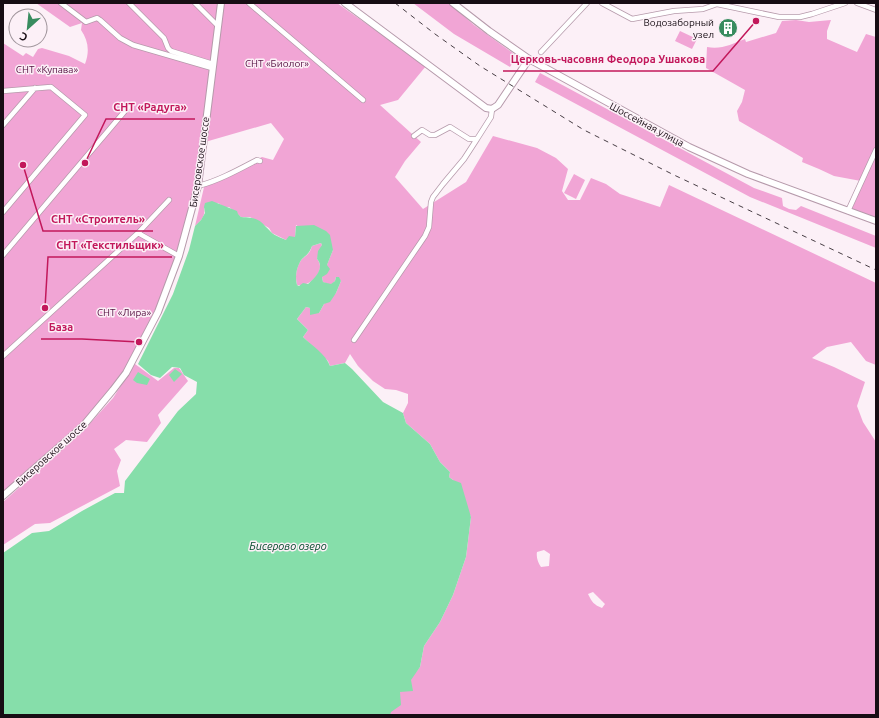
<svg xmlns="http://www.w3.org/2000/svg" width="879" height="718" viewBox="0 0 879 718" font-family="Ubuntu,sans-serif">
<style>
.green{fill:#f1a5d5;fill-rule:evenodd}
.water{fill:#86deaa;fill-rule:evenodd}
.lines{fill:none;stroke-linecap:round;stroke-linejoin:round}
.street-casing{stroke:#b69aab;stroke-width:6}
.secondary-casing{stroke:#b69aab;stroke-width:8}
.street{stroke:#fff;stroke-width:4.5}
.secondary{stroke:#fff;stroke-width:6}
.rail{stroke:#483e45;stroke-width:1;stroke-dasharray:5 5;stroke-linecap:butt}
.labels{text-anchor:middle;stroke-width:3;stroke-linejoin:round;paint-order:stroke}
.poi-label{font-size:10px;fill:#170d14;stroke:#fcf0f7;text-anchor:end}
.park-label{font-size:10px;fill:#530d3f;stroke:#fcf0f7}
.street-label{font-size:10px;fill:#170d14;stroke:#fcf0f7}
.water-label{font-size:11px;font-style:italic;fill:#004929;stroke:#fcf0f7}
.leader{fill:none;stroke:#c2185b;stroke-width:1.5}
.callout-dot{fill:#c2185b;stroke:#fcf0f7;stroke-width:1.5}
.callout-label{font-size:11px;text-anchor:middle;font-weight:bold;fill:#c2185b;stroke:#fcf0f7;stroke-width:3;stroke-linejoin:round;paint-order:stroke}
</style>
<rect width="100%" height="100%" fill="#fcf0f7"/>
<path class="green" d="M36,3H218L195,186L177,255L156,310L125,369L111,388L81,424L3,493V43L23,56L26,53L33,57L38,49L42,48L69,56L85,64C90,51 88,40 81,30L82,23L70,27Z
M223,3H337L426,66L398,100L380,105L421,142L405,161L395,177L423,209L466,182L493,136L537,148L556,158L568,169L562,191L568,200H580L591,178L606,184L620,194L660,207L669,185L876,283V365L866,361L851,342L827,347L812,358L834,367L865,382L857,406L863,422L876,442V715H390V712L400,692L420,667L424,646L440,622L453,595L466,557L471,517L453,480L449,477L450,472L440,462L430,444L406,423L403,413L408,403V394L396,390L385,389L373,381L358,366L350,354L345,363L330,366L328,361L303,337L308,330L297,319L306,307L310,308L319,313L324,304L336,293L341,281L336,277L335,281L331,285L323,282L322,277L333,250L296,225L295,237L286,240L272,233L269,228L250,217H241L229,207H224L218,203L204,208C206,215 201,221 195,226L205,183L262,157L273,160L284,139L271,123L205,142ZM544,550L550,554L549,566L541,567C538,563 536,557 537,552ZM593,592L605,604L602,608C594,605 592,602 588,594Z
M413,3H449L474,25L517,56L510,67L454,34Z
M796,20L809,22L831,20L827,31V39L857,52L866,34L876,37V150L861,181L834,176L819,169L802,162L803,158L739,121L737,111L742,102L745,90L706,68L707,47C721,50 732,44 745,39L746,42L776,33L782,21Z
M680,31L697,39L692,49L675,41Z
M540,73L754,188L782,198L783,206L789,209L796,210L801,206L876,236V248L750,197L535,82Z
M876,157V218L852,209L862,183Z
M574,174L585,180L576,199L564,193Z
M321,243L322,245L317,259C327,270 310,288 297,285C295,277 296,269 300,262C304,255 309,257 312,246Z
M135,364L158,381L174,368H179L188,381L158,415L161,423L147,442L126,440L114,449L121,460L117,471L120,486L50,523L35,524L3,545V502L84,430L113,398Z"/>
<path class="water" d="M212,201L237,211L238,214L241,217C260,218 259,220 271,232C275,236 282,238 286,240L289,236L295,237L296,226L314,225L326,231L330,235L333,250L327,265L330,269L327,274L322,277L323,282L331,284L335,281L336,277H339L341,281L336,293L330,302L324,304L319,313L310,315V308L306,307L297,319L308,330L303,337C311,345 326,354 330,366L345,363L352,369L383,402L403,413L406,423L430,444L440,462L450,472L449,477L453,480L461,483L471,517L466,557L453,595L440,622L424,646L420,667L411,680L413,691L400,692L401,705L391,712L390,715H3V553L32,533L49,531L82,511L115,493H124L125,481L178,411L196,394L197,382L184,375L180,368L172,367L160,378L151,375L138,364L173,294L189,250L195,226L201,220L205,213L204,207L205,203ZM321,243L322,245L318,251L317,259C325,268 315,278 308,284L303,283L299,286L297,285C295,278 296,269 300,262C304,255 308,257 312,246Z
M175,369L182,374L174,382L169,375Z
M138,372L150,379L147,385L137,383L133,380Z"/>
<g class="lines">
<defs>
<path id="street" d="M61,3L86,22L97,18L100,20L120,38L133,45L212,68
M129,3L164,38L168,48L171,51L213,64
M195,3L218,26
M249,3L363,100
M602,3L632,19L674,11L703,9L717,4L779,17H800L812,14L845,3
M857,3L876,10
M541,52L587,3
M3,91L51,87L85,115L3,212
M3,125L35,88
M414,136L422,130L430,135H435L450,127L469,139H477L491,117L492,109
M198,186C218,181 238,170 257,160L260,161
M848,211L876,150
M138,233L169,200
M3,255L130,105
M354,340L425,236L429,227L431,202L433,197L443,184L464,159L477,139
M3,356L138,233L179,256"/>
<path id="secondary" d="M345,3L486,108L492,109L498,105L529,59
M453,3L489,31L529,59L689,147L748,174L876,221
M3,496L83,426L113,390L126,373L158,312L179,256L198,186L221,3"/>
</defs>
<use href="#street" class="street-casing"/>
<use href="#secondary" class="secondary-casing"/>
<use href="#street" class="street"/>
<use href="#secondary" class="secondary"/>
<path class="rail" d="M395,3L435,34L480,66L584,130L674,175L876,270"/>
</g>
<defs>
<symbol id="building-disc" viewBox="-11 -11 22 22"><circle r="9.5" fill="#388c5f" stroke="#fcf0f7"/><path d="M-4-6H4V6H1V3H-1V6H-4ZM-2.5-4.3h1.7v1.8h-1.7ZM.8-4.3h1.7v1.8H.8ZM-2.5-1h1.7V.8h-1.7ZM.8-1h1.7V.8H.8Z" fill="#fff"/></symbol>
</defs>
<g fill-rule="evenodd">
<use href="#building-disc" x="717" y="17" width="22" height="22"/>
</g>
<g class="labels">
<g class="poi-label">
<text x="714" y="26">Водозаборный<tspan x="714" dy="12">узел</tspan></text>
</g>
<g class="park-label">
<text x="277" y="67">СНТ «Биолог»</text>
<text x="47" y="73">СНТ «Купава»</text>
<text x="124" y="316">СНТ «Лира»</text>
</g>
<g class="street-label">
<text transform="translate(647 124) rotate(28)" y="4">Шоссейная улица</text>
<text transform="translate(199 162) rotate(-82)" y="4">Бисеровское шоссе</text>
<text transform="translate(51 453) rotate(-42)" y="4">Бисеровское шоссе</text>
</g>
<g class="water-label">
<text x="288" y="550">Бисерово озеро</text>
</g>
</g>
<path class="leader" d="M756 21L713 71H503M85 163L106 119H195M23 165L43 231H153M45 308L48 257H172M139 342L82 339H41"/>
<g class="callout-dot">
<circle cx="756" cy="21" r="4"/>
<circle cx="85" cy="163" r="4"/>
<circle cx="23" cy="165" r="4"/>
<circle cx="45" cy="308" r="4"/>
<circle cx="139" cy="342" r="4"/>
</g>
<g class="callout-label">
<text x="608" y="63">Церковь-часовня Феодора Ушакова</text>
<text x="150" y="111">СНТ «Радуга»</text>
<text x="98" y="223">СНТ «Строитель»</text>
<text x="110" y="249">СНТ «Текстильщик»</text>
<text x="61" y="331">База</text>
</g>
<rect width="879" height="718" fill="none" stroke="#170d14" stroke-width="8"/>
<g transform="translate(28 28) rotate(207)"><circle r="19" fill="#fcf0f7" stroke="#a0959c"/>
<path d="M0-3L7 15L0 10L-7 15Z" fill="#388c5f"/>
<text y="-6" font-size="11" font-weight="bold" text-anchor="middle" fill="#170d14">С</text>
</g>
</svg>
